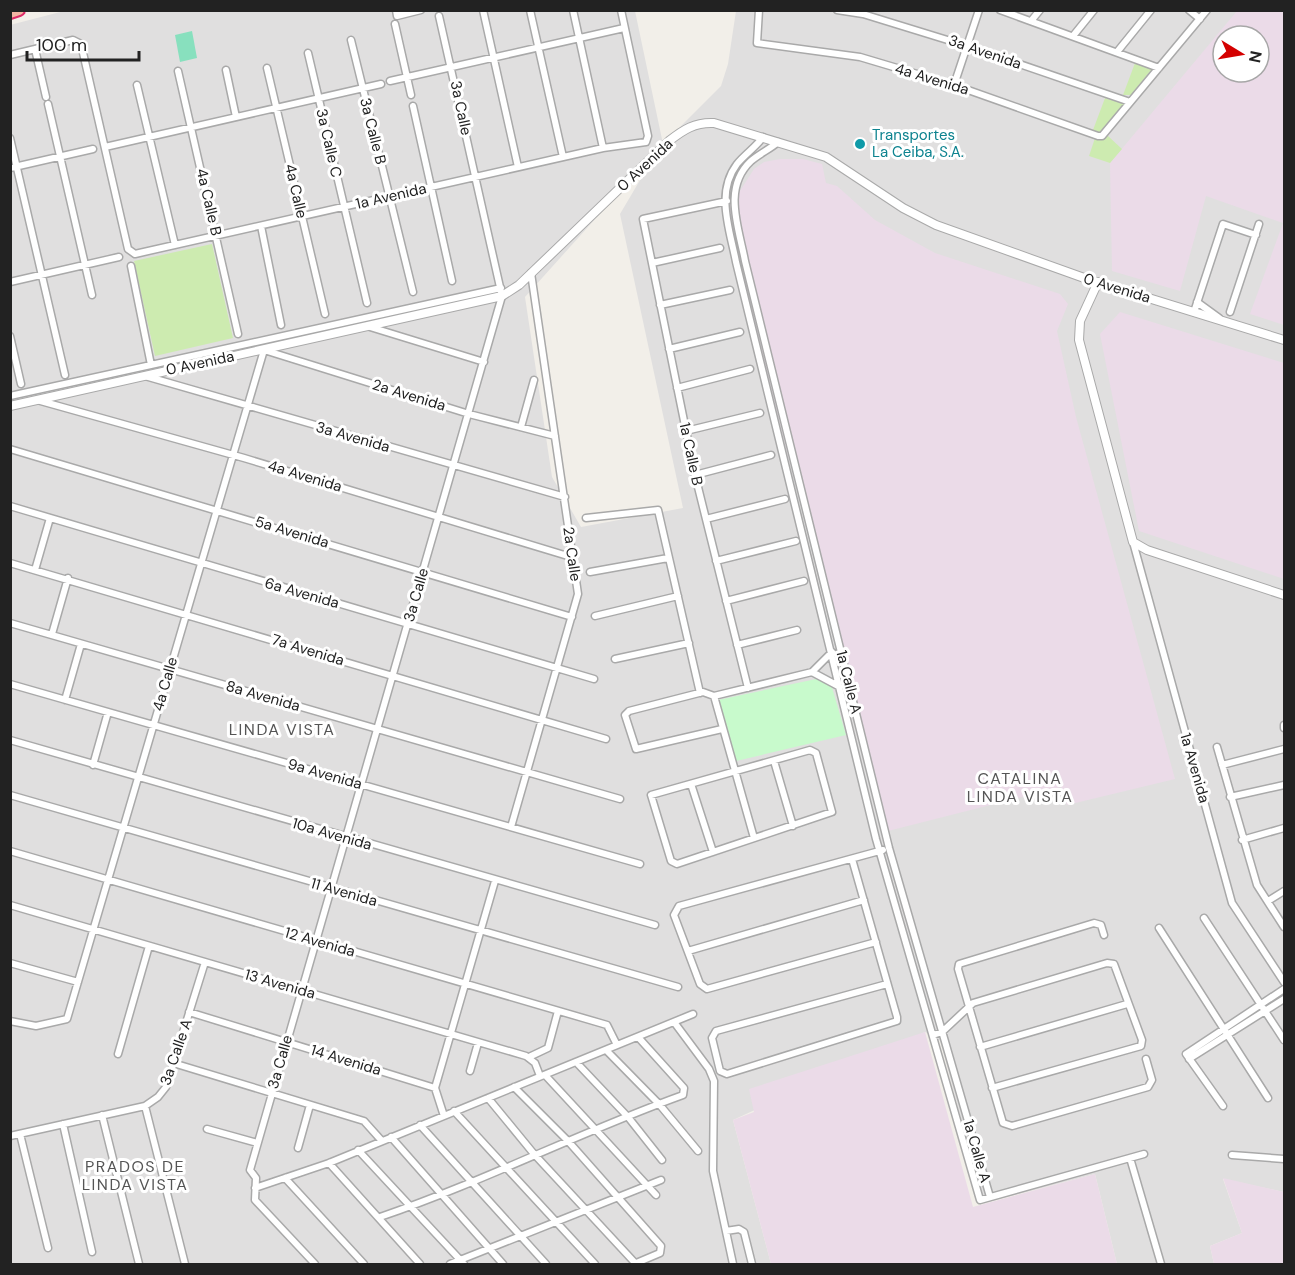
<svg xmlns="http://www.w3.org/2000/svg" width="1295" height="1275" viewBox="0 0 1295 1275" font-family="'DM Sans',sans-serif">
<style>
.residential{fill:#e0dfdf;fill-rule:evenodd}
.industrial{fill:#ebdbe8;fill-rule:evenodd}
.grass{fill:#cdebb0}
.park{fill:#c8facc}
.pitch{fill:#88e0be}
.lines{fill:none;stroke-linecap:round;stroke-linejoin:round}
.minor-casing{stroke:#a9a9a9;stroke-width:9}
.tertiary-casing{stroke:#a9a9a9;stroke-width:10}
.trunk-casing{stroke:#dc2a67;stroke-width:14}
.minor{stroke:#fff;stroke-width:6}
.tertiary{stroke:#fff;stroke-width:8}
.trunk{stroke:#f2b4a3;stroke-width:10}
.culture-dot{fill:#0f9aa8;stroke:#fff;stroke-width:2}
.labels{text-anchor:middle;stroke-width:6;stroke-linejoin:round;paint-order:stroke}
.street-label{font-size:15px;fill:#222;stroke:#fff}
.culture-label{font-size:15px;fill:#0d838f;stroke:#fff;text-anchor:start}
.neighbourhood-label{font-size:16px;letter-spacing:1.5px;fill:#555;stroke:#fff}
</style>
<rect width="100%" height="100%" fill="#f2efe9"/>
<path class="residential" d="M68,10L635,11L663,144L721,86L728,64L736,11H1284V1192L1223,1179L1242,1233L1210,1246L1214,1264H1117L1095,1174L984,1203L940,1041L925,1032L733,1120L771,1264H11L10,25ZM1223,36H1259V72H1223ZM659,148L620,214L683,508L581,527L552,477L525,297Z"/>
<path class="industrial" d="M1237,11H1284V325L1250,314L1283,223L1206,196L1180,291L1112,271L1110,163ZM1223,36H1259V72H1223Z
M780,159H803L822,164L826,183L837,186L875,220L935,253L1060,294L1068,304L1057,331L1076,417L1175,779L1067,805L1061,787L884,832L722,196L740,191L754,169L764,162Z
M1120,312L1284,363V579L1139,531L1100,334Z
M925,1032L973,1207L1095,1174L1117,1264H771L733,1120L754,1112L749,1089Z
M1223,1178L1284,1192V1264H1214L1210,1246L1242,1233Z"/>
<path class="grass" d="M1135,63L1152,69L1131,95H1123Z
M1105,98L1124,104L1099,133L1093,130Z
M1108,136L1122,149L1110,163L1089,156L1095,138Z
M212,244L233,338L155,356L134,261Z"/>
<path class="park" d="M821,678L831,684L846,735L736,761L718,700Z"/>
<path class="pitch" d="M192,31L197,58L180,62L175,35Z"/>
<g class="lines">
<defs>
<path id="minor" d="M396,10L397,16L421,10
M483,10L518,167
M530,10L563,157
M573,10L603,148
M759,10L757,43L860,57L954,85L1098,136H1102L1207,10
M837,10L863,14L967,46L1130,102
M1000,10L1159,68
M1189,10L1200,19
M1031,21L1040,10
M395,24L411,95
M1073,36L1094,10
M351,40L413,292
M35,49L46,97
M1117,52L1151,10
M308,53L367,303
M10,55L73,40L81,44L128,249L135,254L603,148L646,142L648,136L621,10
M267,68L325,314
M226,70L236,117
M178,71L238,334
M390,81L624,28
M137,85L175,245
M954,85L979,10
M48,104L92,295
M413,106L452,281
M763,137C756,147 745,154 737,164C715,193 730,230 736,262L876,839L980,1200L1144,1154
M10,138L65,375
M778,142C770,149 759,154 751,161C722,188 739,228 745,261L889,848L990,1197
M105,147L381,84
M10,168L93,149
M727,201L643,219L695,475L748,688
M261,226L281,325
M652,263L720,248
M131,266L151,365
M10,282L119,257
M1197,302L1219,318
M660,305L730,290
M1194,312L1223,224L1256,235
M1230,312L1259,224
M370,327L484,362
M10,336L21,384
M669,349L740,332
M145,376L565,497
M677,388L750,369
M10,396L501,288
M37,400L244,458L571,557
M521,427L534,380
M686,431L760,413
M10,449L572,617
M695,475L771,455
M10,506L594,679
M586,518L658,510L700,693
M706,519L785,499
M1133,542L1232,903L1284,982
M716,561L796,541
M10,563L606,739
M35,570L50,518
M590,572L668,558
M726,601L804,581
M595,616L678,596
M10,623L620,799
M52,634L68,578
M737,645L797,630
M615,659L689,643
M812,672L840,687
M10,684L640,864
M714,696L754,838
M65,700L81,644
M1284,725V728
M722,729L636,749L625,715L629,711L703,692L714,696L812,672L832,652
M10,740L655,925
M1217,747L1257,885L1284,927
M810,750L816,753L832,812L677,864L671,861L651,795Z
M774,761L793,826
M93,765L108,712
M1222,765L1284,749
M691,784L713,852
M10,795L678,987
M1230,797L1284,785
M511,827L578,594L531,273
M1242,840L1284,828
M10,851L607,1025L617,1045
M852,859L897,1017V1021L727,1074L720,1071L712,1038L716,1031L887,984
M1268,901L1284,891
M10,905L526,1056L535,1063L540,1076
M1204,918L1284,1040
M1159,928L1268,1098
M1104,935L1101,925L1094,923L959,964L958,969L1003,1123L1012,1126L1148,1087L1152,1080L1146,1059
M876,942L707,989L700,984L674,915L679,906L883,850
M688,951L864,900
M10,963L78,982
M189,1012L435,1088
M10,1021L36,1026L67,1019L264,350L469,414L555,436
M674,1022L709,1069L714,1081L713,1171L733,1264
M933,1035L942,1032L973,1003L1107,963L1114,964L1142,1040L1141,1046L992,1088
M980,1047L1127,1004
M606,1050L659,1104L698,1151
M118,1054L149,946
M529,1057L548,1048L558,1011
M1189,1059L1284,999
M576,1062L628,1117L662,1160
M173,1063L364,1121L381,1140
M470,1071L478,1043
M545,1075L656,1195
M514,1087L568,1141L661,1246L660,1253L634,1264
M488,1098L534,1154L636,1264
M145,1106L185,1264
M1223,1106L1186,1054L1284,989
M454,1111L595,1264
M102,1115L139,1264
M444,1116L435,1088L495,881
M63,1124L92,1252
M420,1125L546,1264
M207,1129L257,1143
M20,1134L48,1248
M10,1136L145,1106L158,1097L166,1087L205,962
M391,1137L503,1264
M298,1148L310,1105
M358,1150L464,1264
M1232,1155L1284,1159
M1130,1158L1161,1264
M329,1163L420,1264
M285,1178L364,1264
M255,1188L329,1163L693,1014
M380,1217C483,1182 580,1132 683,1095L684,1088L638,1037
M726,1231L739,1229L744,1232L752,1264
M315,1264L255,1200L256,1178L250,1170L502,296L439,16
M450,1264L661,1180"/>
<path id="tertiary" d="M1098,282L1080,321L1079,340L1133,542L1147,550L1284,595
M10,406L502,296L519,285L669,141C683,130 695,122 714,123L826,157L903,208L936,225L1087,279L1284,340"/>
<path id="trunk" d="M10,13L19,10"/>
</defs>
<use href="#minor" class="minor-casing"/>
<use href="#tertiary" class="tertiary-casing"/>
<use href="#trunk" class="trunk-casing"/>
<use href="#minor" class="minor"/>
<use href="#tertiary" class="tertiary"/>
<use href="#trunk" class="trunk"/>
</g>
<circle class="culture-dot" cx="860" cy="144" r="6"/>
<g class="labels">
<g class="street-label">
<text transform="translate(985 52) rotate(19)" y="5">3a Avenida</text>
<text transform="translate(932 79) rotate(17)" y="5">4a Avenida</text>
<text transform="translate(461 108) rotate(78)" y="5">3a Calle</text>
<text transform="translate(373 131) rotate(76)" y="5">3a Calle B</text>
<text transform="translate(329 143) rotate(77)" y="5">3a Calle C</text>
<text transform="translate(645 165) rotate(-43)" y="5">0 Avenida</text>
<text transform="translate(296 191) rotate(77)" y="5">4a Calle</text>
<text transform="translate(391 196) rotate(-13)" y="5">1a Avenida</text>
<text transform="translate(209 202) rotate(77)" y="5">4a Calle B</text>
<text transform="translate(1117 288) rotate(17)" y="5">0 Avenida</text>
<text transform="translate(200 363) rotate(-12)" y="5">0 Avenida</text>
<text transform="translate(409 395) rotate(17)" y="5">2a Avenida</text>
<text transform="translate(353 437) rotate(16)" y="5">3a Avenida</text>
<text transform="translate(691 454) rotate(78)" y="5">1a Calle B</text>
<text transform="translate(305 476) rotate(17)" y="5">4a Avenida</text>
<text transform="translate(292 532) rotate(17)" y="5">5a Avenida</text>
<text transform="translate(572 554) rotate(82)" y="5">2a Calle</text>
<text transform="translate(302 593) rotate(16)" y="5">6a Avenida</text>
<text transform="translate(416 595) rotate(-74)" y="5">3a Calle</text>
<text transform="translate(308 650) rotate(17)" y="5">7a Avenida</text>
<text transform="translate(849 682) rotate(76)" y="5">1a Calle A</text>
<text transform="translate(165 684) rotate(-74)" y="5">4a Calle</text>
<text transform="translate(263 696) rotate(16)" y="5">8a Avenida</text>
<text transform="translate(1195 768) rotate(74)" y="5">1a Avenida</text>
<text transform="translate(325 774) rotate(16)" y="5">9a Avenida</text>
<text transform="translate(332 834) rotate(16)" y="5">10a Avenida</text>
<text transform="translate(344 892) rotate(16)" y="5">11 Avenida</text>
<text transform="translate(320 942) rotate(16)" y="5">12 Avenida</text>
<text transform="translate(280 984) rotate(16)" y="5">13 Avenida</text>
<text transform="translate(176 1052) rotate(-71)" y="5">3a Calle A</text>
<text transform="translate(346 1060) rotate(17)" y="5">14 Avenida</text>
<text transform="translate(280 1062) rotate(-74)" y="5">3a Calle</text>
<text transform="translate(977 1151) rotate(74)" y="5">1a Calle A</text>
</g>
<g class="culture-label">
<text x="872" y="140">Transportes<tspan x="872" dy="17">La Ceiba, S.A.</tspan></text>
</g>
<g class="neighbourhood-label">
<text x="282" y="735">LINDA VISTA</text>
<text x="1020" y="784">CATALINA<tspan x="1020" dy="18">LINDA VISTA</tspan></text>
<text x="135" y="1172">PRADOS DE<tspan x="135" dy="18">LINDA VISTA</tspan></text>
</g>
</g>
<rect width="1295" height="1275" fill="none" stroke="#222222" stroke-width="24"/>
<g transform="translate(1241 54) rotate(101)"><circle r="28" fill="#ffffff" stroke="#a7a7a7" stroke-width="1.5"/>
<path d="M0-4.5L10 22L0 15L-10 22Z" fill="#d40000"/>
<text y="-9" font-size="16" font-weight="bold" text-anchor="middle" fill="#222222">N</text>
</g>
<path d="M27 51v9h112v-9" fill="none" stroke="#222222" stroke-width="3"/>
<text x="36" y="51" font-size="18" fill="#222222" stroke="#ffffff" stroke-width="4.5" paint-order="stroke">100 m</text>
</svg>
